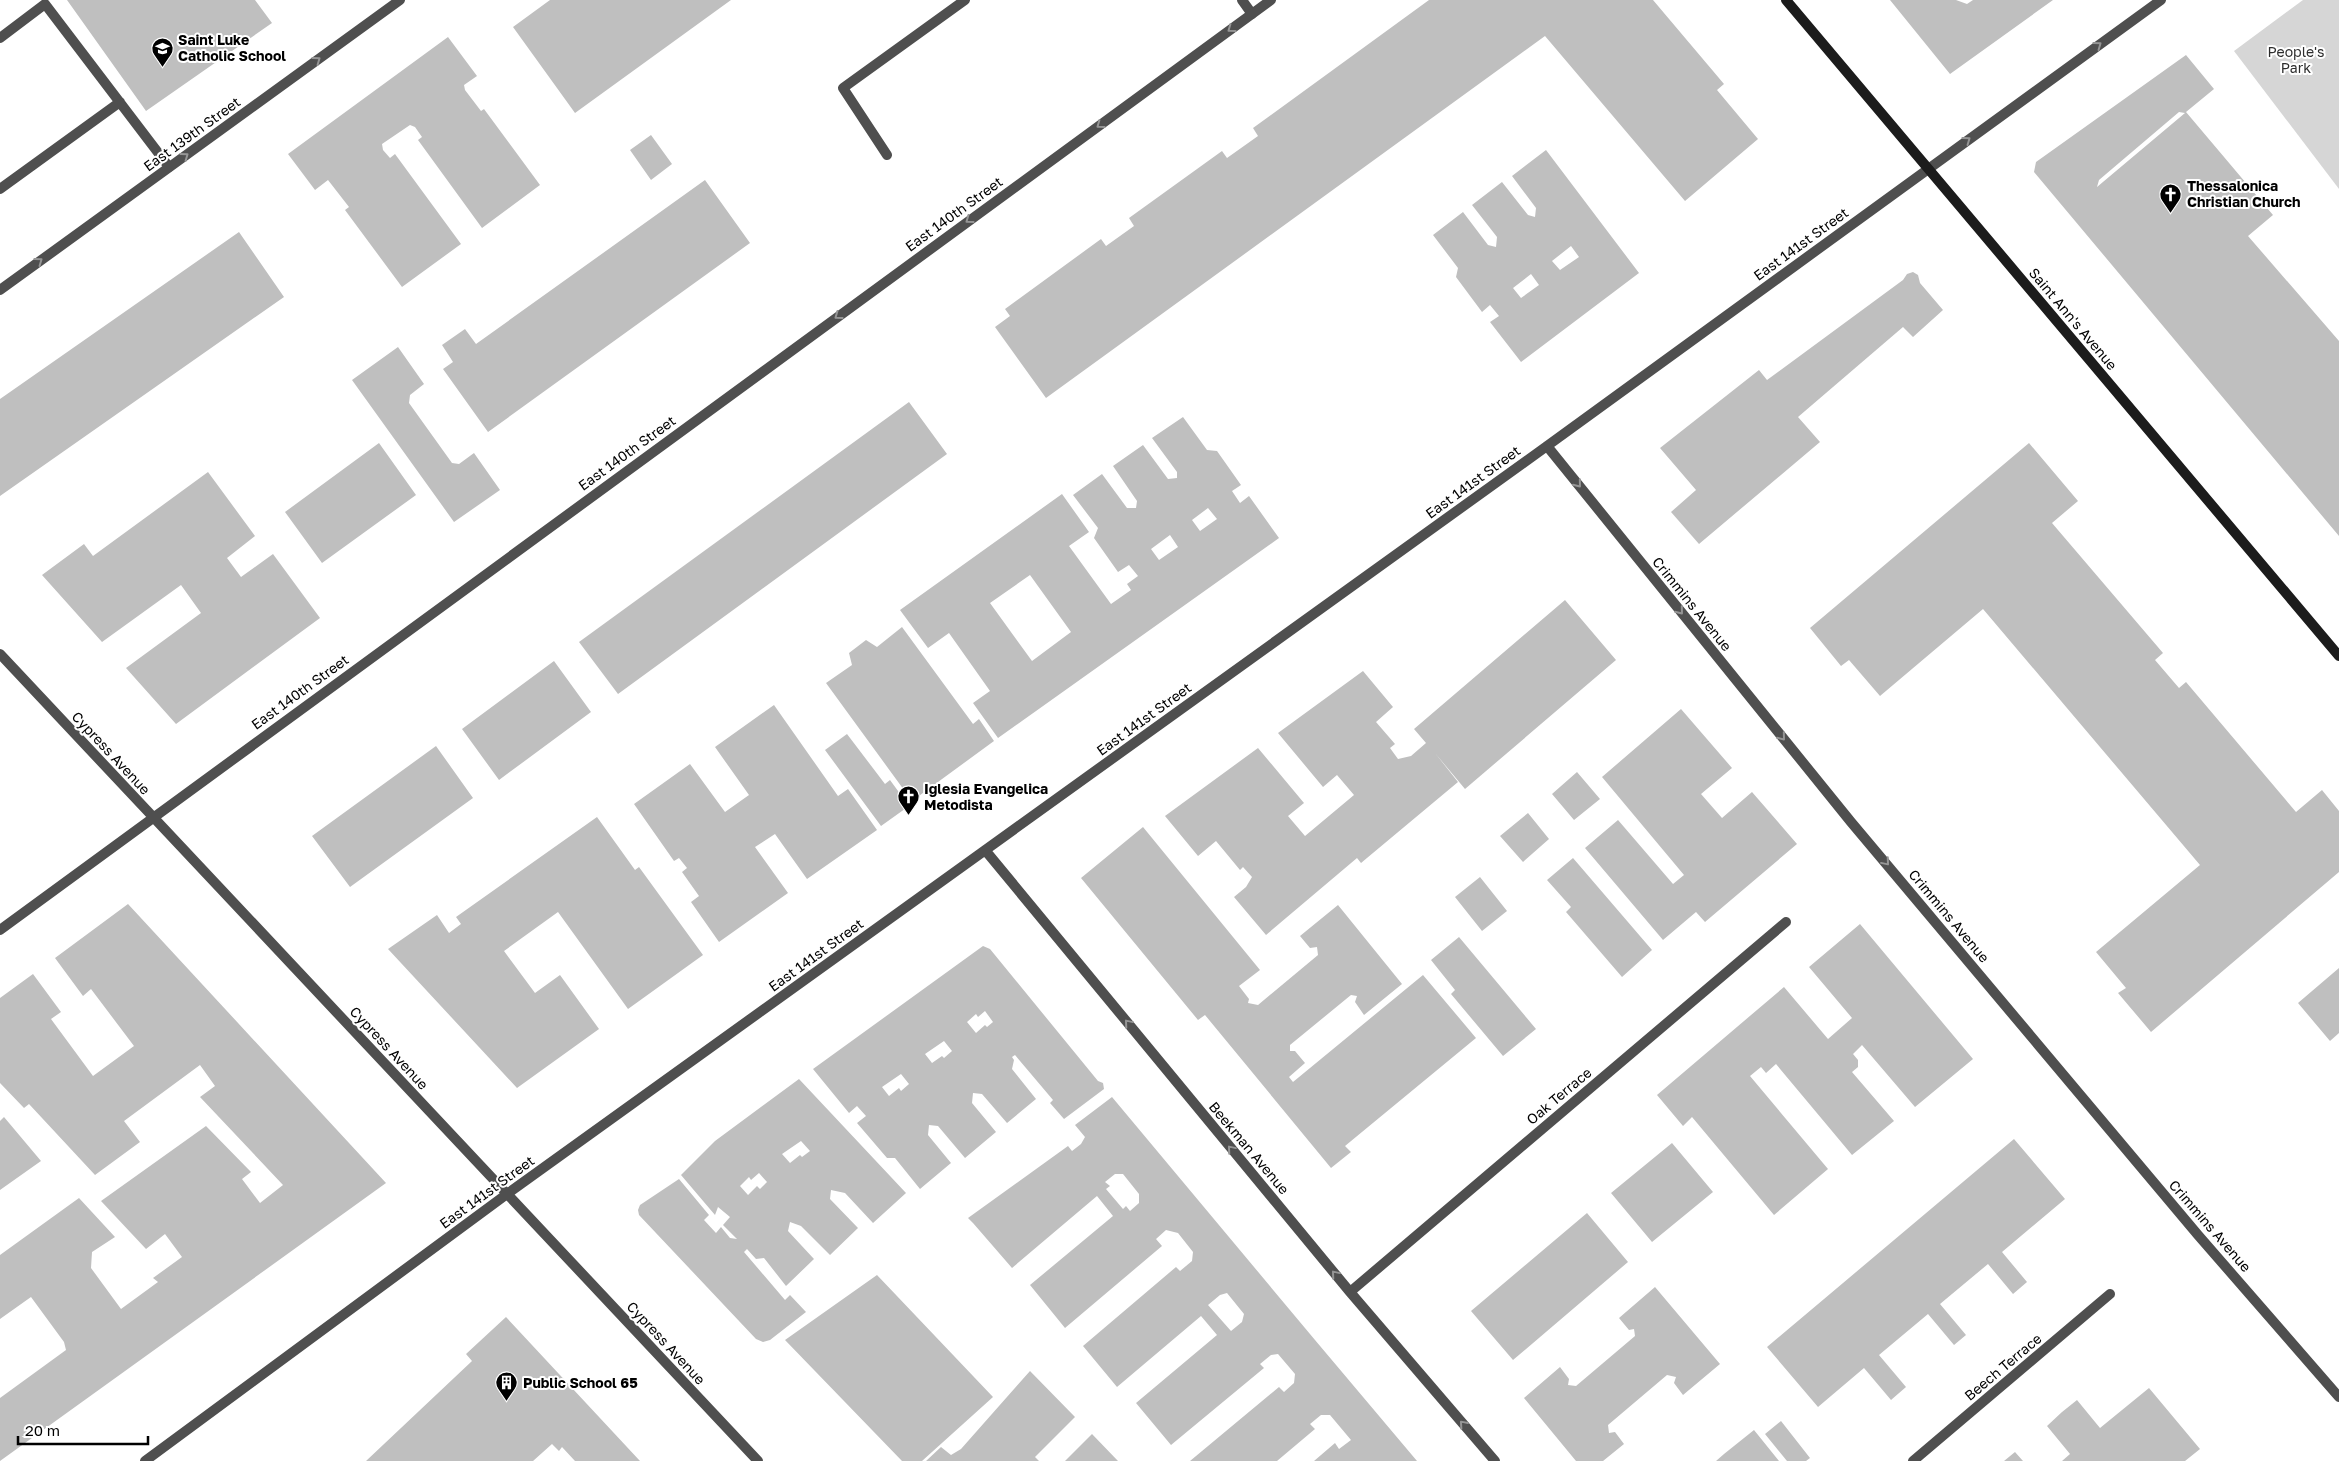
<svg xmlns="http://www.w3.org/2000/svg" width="2339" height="1461" viewBox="0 0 2339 1461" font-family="'Golos Text',sans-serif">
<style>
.green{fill:#d6d6d6}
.building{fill:#bfbfbf;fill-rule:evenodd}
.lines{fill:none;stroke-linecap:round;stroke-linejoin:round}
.lane{stroke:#4f4f4f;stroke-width:10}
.street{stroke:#4f4f4f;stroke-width:10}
.secondary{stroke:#1c1c1c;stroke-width:10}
.oneway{stroke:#959595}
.labels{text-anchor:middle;stroke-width:4;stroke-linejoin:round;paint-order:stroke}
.poi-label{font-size:14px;font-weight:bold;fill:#000;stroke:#fff;text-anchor:start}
.park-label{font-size:14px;fill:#2d2d2d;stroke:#fff}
.street-label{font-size:14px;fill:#000;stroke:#fff}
</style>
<rect width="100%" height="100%" fill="#fff"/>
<path class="green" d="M2303,0H2339V189L2234,51Z"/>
<path class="building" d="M67,0H255L272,23L146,111Z
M550,0H731L575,113L513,27Z
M1429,0H1653L1724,84L1717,90L1758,139L1685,201L1545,36L1046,398L995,327L1010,316L1005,309L1101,239L1106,246L1134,226L1129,218L1222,151L1227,158L1258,136L1253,128Z
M1890,0H1956L1967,4L1973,0H2053L1950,74Z
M448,37L477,76L464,85L465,90L481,111L484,109L540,185L482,228L418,140L422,137L415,127L410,125L382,144L383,150L390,158L395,154L461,244L402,287L345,210L349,207L328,180L315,190L288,154Z
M2186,55L2214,89L2186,112L2273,215L2248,236L2339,341V536L2034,172L2036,162ZM2179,112L2185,113L2097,187L2099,180Z
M651,135L672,164L651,180L630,150Z
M1546,150L1639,273L1521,362L1490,322L1499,316L1490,305L1482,312L1456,277L1458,268L1433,235L1463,212L1488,245L1496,247L1497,237L1472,205L1502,182L1528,215L1535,217L1536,208L1512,176ZM1571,246L1579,257L1560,270L1552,261ZM1531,274L1539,285L1521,298L1513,288Z
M705,180L750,243L488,432L443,369L453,362L442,345L465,329L476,344Z
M239,232L284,297L0,496V399Z
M1913,272L1918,275L1920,283L1943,310L1913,337L1903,327L1798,417L1820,442L1699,544L1671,512L1696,490L1660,448L1759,370L1767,380L1903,280L1907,274Z
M398,347L424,384L410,395L409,403L452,463L459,464L474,453L500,490L454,522L352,380Z
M909,402L947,454L618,694L579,642Z
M1183,417L1207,450L1217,451L1241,485L1232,491L1240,503L1249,496L1279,538L998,738L973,703L990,691L949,633L928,648L900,610L1062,494L1089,532L1069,546L1111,604L1131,590L1127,584L1138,576L1129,565L1118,572L1094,538L1098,528L1073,495L1102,474L1127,508H1136L1137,501L1113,466L1143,445L1168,479L1177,478V472L1152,438ZM1208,508L1217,519L1200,531L1192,520ZM1170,535L1178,547L1159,560L1151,549ZM1030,575L1071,632L1032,661L990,603Z
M379,443L416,495L322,563L285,512Z
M2029,443L2078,501L2052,523L2163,653L2155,660L2179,688L2186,682L2296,812L2322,790L2339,811V872L2151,1032L2118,993L2126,988L2096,952L2200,865L1983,609L1880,696L1849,660L1841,666L1810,628Z
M208,472L255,536L227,558L241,577L273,554L320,618L176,724L126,668L201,613L181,585L102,642L42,575L84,544L93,556Z
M1565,600L1616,660L1465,789L1435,753L1458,782L1361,863L1357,858L1266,935L1234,897L1246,887L1252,877L1243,867L1240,870L1216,841L1198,856L1165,816L1258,748L1304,803L1288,816L1305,836L1354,795L1337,775L1323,787L1278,733L1363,671L1393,707L1376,722L1395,744L1390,748L1398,759L1411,756L1426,743L1414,729Z
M902,627L973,724L979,719L994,741L912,801L826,683L852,665L849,653L866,640L877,647Z
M554,661L591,712L499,780L462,729Z
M774,705L838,796L848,789L877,830L807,879L775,834L755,847L788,893L719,942L691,902L699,896L682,872L687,868L679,858L674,861L634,804L690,764L725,812L749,795L715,747Z
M1681,709L1732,768L1701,794L1722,818L1752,792L1797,844L1705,922L1696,912L1663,940L1585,848L1618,820L1673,884L1684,875L1602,777Z
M847,734L885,784L890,780L909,806L881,826L825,750Z
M436,746L473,798L350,887L312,836Z
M1577,772L1600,799L1574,820L1552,794Z
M1528,813L1549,839L1523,862L1500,836Z
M597,817L635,870L639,867L703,955L628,1009L558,912L504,951L535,993L560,975L599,1029L517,1088L388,949L437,915L449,933L461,924L456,917Z
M1143,827L1260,970L1239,986L1249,999L1248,1003L1258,1005L1318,955L1317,947L1310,948L1300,936L1338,905L1402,984L1364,1015L1355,1002L1357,996L1351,995L1290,1045V1051H1295L1305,1063L1289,1077L1293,1082L1423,975L1476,1038L1345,1146L1351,1152L1331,1168L1205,1015L1198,1020L1081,878Z
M1573,858L1652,950L1622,977L1566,912L1571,907L1547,880Z
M1480,877L1507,911L1482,931L1455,897Z
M128,904L386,1183L0,1461V1398L66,1350L64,1342L31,1297L0,1319V1255L79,1198L115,1237L92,1252L91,1268L121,1309L158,1282L153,1278L182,1257L165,1234L146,1249L101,1201L206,1126L251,1172L242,1179L260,1203L283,1185L200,1097L215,1086L200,1065L124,1121L140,1142L95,1175L29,1104L24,1108L0,1083V998L33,974L61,1012L51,1019L93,1076L134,1046L91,989L83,996L55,958Z
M1860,924L1973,1059L1915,1107L1862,1045L1853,1054L1858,1060V1067L1852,1072L1894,1121L1852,1155L1776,1064L1766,1073L1761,1067L1750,1076L1828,1169L1774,1215L1692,1117L1683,1126L1657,1095L1784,987L1828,1039L1852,1018L1809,967Z
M1459,937L1536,1029L1503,1056L1451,994L1455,990L1431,960Z
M983,946L990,949L1098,1081L1103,1083L1104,1089L1064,1119L1050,1103L1053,1100L1015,1055L1012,1057L1014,1060L1012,1069L1036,1099L1007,1123L982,1094L973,1093L972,1103L996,1132L965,1158L938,1126L929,1125L928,1135L951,1163L920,1189L895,1158H887L857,1123L866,1116L857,1106L849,1113L813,1069ZM985,1011L993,1022L987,1027L985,1025L976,1033L967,1022L976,1014L978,1017ZM944,1041L952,1051L944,1058L942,1056L932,1063L925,1054ZM901,1074L909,1084L901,1091L899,1088L889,1096L882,1087Z
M2339,968V1033L2330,1041L2298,1003Z
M799,1079L906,1193L873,1223L845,1193L831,1190L830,1199L858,1228L830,1255L801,1226L790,1222L788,1231L814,1259L786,1286L764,1258L756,1259L747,1249L744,1252L785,1300L790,1295L806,1312L770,1340L763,1342L756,1339L639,1215L638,1210L640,1205L679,1179L709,1215L704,1220L716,1233L721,1227L730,1238L737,1239L723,1225L730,1217L718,1207L715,1215L681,1175L715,1141ZM801,1141L810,1151L802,1157L800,1155L790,1163L782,1154ZM759,1173L767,1182L760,1189L757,1186L748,1195L740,1186L749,1177L751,1180Z
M1112,1097L1315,1340L1417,1461H1314L1335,1443L1339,1449L1351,1440L1330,1415H1321L1310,1424L1315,1429L1277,1461H1190L1279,1387L1284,1392L1294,1383L1295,1374L1278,1354L1271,1355L1260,1364L1264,1368L1171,1445L1136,1403L1217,1335L1201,1316L1117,1387L1083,1346L1176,1267L1180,1271L1192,1261L1193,1252L1178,1233L1166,1230L1156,1239L1162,1246L1065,1328L1030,1285L1113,1216L1097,1196L1012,1268L973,1223L968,1218L1068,1146L1072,1151L1081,1144L1085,1137L1075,1125ZM1115,1174H1123L1139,1194V1203L1130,1211L1126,1206L1123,1209L1106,1189L1110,1186L1105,1182ZM1227,1293L1244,1314L1242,1322L1231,1331L1208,1305L1220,1295Z
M4,1117L41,1161L0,1190V1121Z
M2014,1139L2065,1199L2002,1252L2027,1282L2013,1294L1988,1264L1940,1304L1966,1335L1954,1345L1928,1314L1879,1355L1906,1387L1891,1400L1864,1368L1818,1407L1767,1347Z
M1672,1143L1713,1192L1652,1242L1611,1193Z
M1587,1213L1628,1262L1513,1360L1471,1311Z
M877,1275L993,1397L922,1461H902L785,1340Z
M1655,1287L1720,1364L1683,1395L1674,1383L1676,1377L1667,1375L1608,1425L1609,1433L1615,1432L1624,1444L1603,1461H1576L1524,1398L1560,1367L1569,1379L1568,1385L1576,1386L1635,1336L1634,1329L1629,1330L1619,1318Z
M506,1317L640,1461H575L562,1447L559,1451L552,1444L533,1461H366L472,1361L466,1354Z
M1030,1371L1075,1417L1035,1457L1039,1461H926L941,1447L951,1455L961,1449Z
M2149,1388L2200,1449L2185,1461H2062L2070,1454L2047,1426L2062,1412L2077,1400L2100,1428Z
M1781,1421L1810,1458L1806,1461H1787L1765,1434Z
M1754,1430L1779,1461H1716L1724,1454Z
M1092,1434L1118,1461H1065Z
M2015,1452L2023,1461H2004Z"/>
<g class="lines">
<path class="lane" d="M1242,0L1252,14
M0,38L45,4L169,167
M887,155L843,88L965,0
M0,189L120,102"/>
<path class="street" d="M0,290L400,0
M1547,446L1851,822L2198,1235L2339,1397
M0,654L758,1461
M985,850L1350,1292L1495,1461
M0,930L1271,0
M1350,1292L1786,922
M145,1461L507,1194L1547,446L2161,0
M1913,1461L2110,1294"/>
<path class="secondary" d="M1786,0L2339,656"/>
</g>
<defs><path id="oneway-chevron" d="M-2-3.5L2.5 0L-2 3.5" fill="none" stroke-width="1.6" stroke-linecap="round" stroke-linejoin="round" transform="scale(1.25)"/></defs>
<g class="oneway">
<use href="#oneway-chevron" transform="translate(1231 29) rotate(144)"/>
<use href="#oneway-chevron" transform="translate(2098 45) rotate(-36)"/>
<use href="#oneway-chevron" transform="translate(317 60) rotate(-36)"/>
<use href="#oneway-chevron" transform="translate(1100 125) rotate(144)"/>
<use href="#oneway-chevron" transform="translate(1967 140) rotate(-36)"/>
<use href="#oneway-chevron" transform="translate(185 156) rotate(-36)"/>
<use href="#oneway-chevron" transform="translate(969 220) rotate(144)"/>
<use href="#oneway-chevron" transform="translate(39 261) rotate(-36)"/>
<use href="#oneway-chevron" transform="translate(838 316) rotate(144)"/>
<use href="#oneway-chevron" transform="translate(1578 484) rotate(51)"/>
<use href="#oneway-chevron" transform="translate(1680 611) rotate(51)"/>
<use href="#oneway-chevron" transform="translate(1782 737) rotate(51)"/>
<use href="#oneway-chevron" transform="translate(1886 862) rotate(50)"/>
<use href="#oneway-chevron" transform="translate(1128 1023) rotate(-130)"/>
<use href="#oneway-chevron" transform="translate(1231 1149) rotate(-130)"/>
<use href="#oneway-chevron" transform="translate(1335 1274) rotate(-130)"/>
<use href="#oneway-chevron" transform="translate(1463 1424) rotate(-131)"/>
</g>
<defs>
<symbol id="school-pin" viewBox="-11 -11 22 30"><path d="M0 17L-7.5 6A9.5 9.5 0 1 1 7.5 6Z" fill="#000" stroke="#fff"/><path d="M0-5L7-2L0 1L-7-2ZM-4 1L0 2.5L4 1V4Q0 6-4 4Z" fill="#fff"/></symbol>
<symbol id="church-pin" viewBox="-11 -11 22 30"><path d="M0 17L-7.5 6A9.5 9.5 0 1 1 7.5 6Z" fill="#000" stroke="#fff"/><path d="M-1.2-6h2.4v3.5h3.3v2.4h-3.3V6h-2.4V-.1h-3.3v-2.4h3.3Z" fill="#fff"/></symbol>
<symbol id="building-pin" viewBox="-11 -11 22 30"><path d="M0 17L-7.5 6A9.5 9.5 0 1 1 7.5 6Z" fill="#000" stroke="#fff"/><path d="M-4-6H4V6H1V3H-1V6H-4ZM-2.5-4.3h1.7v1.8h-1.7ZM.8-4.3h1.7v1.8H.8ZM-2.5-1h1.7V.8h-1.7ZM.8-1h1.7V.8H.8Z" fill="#fff"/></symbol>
</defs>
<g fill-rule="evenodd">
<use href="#school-pin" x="150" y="36" width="25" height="34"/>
<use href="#church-pin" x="2158" y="182" width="25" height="34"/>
<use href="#church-pin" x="896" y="784" width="25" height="34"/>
<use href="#building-pin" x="494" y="1370" width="25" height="34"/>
</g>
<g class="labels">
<g class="poi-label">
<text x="178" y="45">Saint Luke<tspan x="178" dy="16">Catholic School</tspan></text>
<text x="2187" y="191">Thessalonica<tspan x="2187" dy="16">Christian Church</tspan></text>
<text x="924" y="794">Iglesia Evangelica<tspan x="924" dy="16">Metodista</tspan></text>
<text x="523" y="1388">Public School 65</text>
</g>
<g class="park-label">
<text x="2296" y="57">People's<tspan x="2296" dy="16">Park</tspan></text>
</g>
<g class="street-label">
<text transform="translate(192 134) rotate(-36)" y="5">East 139th Street</text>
<text transform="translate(954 214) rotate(-36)" y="5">East 140th Street</text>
<text transform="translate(1801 244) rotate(-36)" y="5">East 141st Street</text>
<text transform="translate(2073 319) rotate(50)" y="5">Saint Ann's Avenue</text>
<text transform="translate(627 453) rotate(-36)" y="5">East 140th Street</text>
<text transform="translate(1473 482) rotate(-36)" y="5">East 141st Street</text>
<text transform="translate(1692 604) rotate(51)" y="5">Crimmins Avenue</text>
<text transform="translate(300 692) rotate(-36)" y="5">East 140th Street</text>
<text transform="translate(1144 719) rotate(-36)" y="5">East 141st Street</text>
<text transform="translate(111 753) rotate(47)" y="5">Cypress Avenue</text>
<text transform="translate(1949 916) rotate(50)" y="5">Crimmins Avenue</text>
<text transform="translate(816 955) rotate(-36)" y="5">East 141st Street</text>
<text transform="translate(389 1048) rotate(47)" y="5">Cypress Avenue</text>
<text transform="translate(1559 1096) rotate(-40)" y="5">Oak Terrace</text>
<text transform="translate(1249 1148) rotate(50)" y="5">Beekman Avenue</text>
<text transform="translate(487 1192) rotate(-36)" y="5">East 141st Street</text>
<text transform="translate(2210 1226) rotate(49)" y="5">Crimmins Avenue</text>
<text transform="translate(666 1343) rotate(47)" y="5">Cypress Avenue</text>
<text transform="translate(2003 1367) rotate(-40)" y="5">Beech Terrace</text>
</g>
</g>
<path d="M18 1436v8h130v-8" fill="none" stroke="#000000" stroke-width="2.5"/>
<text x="25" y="1436" font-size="15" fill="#000000" stroke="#ffffff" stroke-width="4" paint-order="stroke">20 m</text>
</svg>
